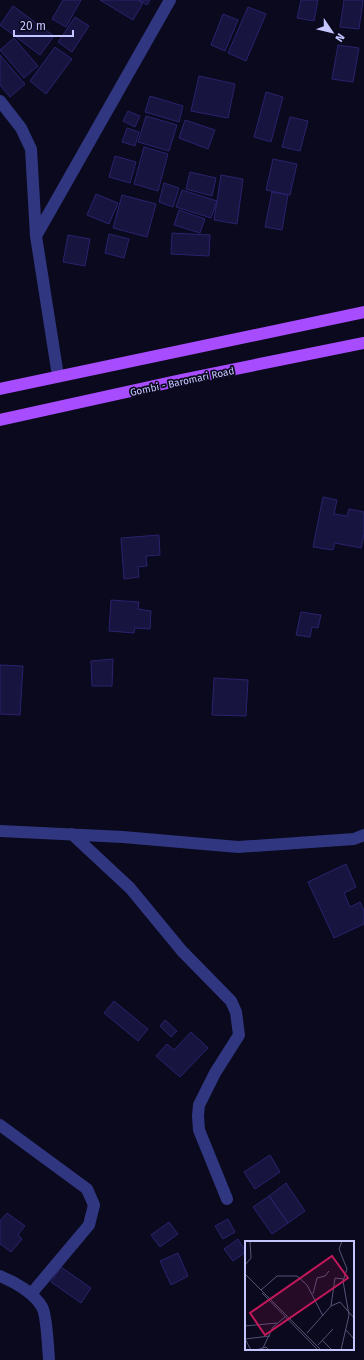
<svg xmlns="http://www.w3.org/2000/svg" width="364" height="1360" viewBox="0 0 364 1360" font-family="'Fira Sans',sans-serif">
<style>
.building{fill:#17143f;stroke:#29236e}
.lines{fill:none;stroke-linecap:round;stroke-linejoin:round}
.minor{stroke:#303680;stroke-width:12}
.major{stroke:#a74cff;stroke-width:12}
.labels{text-anchor:middle;stroke-width:3.5;stroke-linejoin:round;paint-order:stroke}
.street-label{font-size:10px;fill:#c5c5ff;stroke:#0a091d}
.inset-road{fill:none;stroke:#555477;stroke-width:1}
.view{fill:#c2185b;fill-opacity:0.15;stroke:#c2185b;stroke-width:2}
.inset-edge{fill:none;stroke:#c5c5ff;stroke-width:2}
</style>
<rect width="100%" height="100%" fill="#0a091d"/>
<path class="building" d="M63,0H81L66,27L52,19Z
M100,0H137L143,3L133,20Z
M139,0H150L147,5Z
M301,0H318L314,21L297,18Z
M344,0H363L359,29L340,27Z
M13,6L54,36L40,55L0,25Z
M248,7L266,14L246,61L228,53Z
M223,14L238,20L225,51L211,45Z
M75,17L89,26L72,52L58,42Z
M14,38L38,66L24,78L0,50Z
M338,45L359,48L353,82L332,79Z
M55,47L72,59L46,94L30,81Z
M0,55L25,84L10,97L0,85Z
M199,76L235,84L228,118L191,111Z
M266,92L283,97L271,142L254,137Z
M150,96L183,106L179,122L145,112Z
M128,111L140,116L135,127L123,121Z
M146,116L177,125L169,151L138,142Z
M290,117L308,121L300,151L282,147Z
M185,120L215,130L208,149L179,138Z
M127,128L139,132L135,146L122,142Z
M144,147L168,154L158,191L134,184Z
M115,156L136,162L130,183L109,177Z
M273,159L297,164L290,195L266,190Z
M190,172L216,178L212,196L186,189Z
M221,175L243,179L237,224L214,220Z
M164,183L179,188L173,207L159,202Z
M182,190L217,201L211,218L176,207Z
M272,192L288,195L282,230L265,227Z
M96,194L118,203L109,224L87,215Z
M122,195L156,204L147,237L113,228Z
M179,210L205,219L200,233L174,225Z
M172,233L210,235L209,256L171,254Z
M109,234L129,239L124,258L105,253Z
M68,235L90,239L85,266L63,262Z
M323,497L337,500L334,514L347,516L349,509L364,512V534L361,548L335,543L333,550L313,547Z
M159,535L160,555L146,556L147,566L138,567L139,577L124,579L121,538Z
M111,600L139,602L138,609L151,611L150,629L135,628L134,633L109,631Z
M301,612L321,615L318,628L312,627L310,637L296,635Z
M113,659L112,686H92L91,661Z
M0,665L23,666L20,715L0,714Z
M214,678L248,680L246,716L212,715Z
M346,864L356,887L344,893L350,907L360,902L364,911V924L334,938L308,882Z
M114,1001L148,1029L138,1041L104,1013Z
M165,1020L177,1031L171,1037L160,1026Z
M191,1032L208,1048L180,1077L156,1056L167,1044L174,1050Z
M270,1155L280,1172L255,1189L244,1172Z
M286,1183L305,1211L288,1223L269,1196Z
M269,1196L288,1223L272,1234L253,1207Z
M7,1213L25,1226L18,1235L22,1239L11,1252L0,1244V1221Z
M228,1219L235,1232L223,1239L215,1226Z
M169,1222L178,1234L160,1247L151,1235Z
M238,1239L246,1252L233,1261L224,1249Z
M178,1253L188,1276L171,1285L160,1261Z
M61,1267L91,1288L81,1303L51,1282Z"/>
<g class="lines">
<path class="minor" d="M0,101L21,128L31,149L36,236L58,376
M36,236L170,0
M0,831L123,837L238,847L354,839L364,835
M72,834L130,888L182,951L231,1001L236,1012L239,1035L215,1073L199,1105L198,1116L199,1130L227,1199
M0,1125L87,1189L94,1205L89,1225L31,1294
M0,1276C15,1282 34,1293 42,1307C47,1315 48,1349 49,1360"/>
<path class="major" d="M0,389L364,312
M0,420L181,380L364,343"/>
</g>
<g class="labels">
<g class="street-label">
<text transform="translate(182 381) rotate(-12)" y="4">Gombi - Baromari Road</text>
</g>
</g>
<g transform="translate(245 1241)">
<rect width="109" height="109" fill="#0a091d"/>
<path class="inset-road" d="M0,24L6,17L5,0M0,33L76,109M16,49L32,35H52L62,44L78,75M17,52L73,109M68,53L72,37L80,35L84,30M86,65L95,61L109,77M0,85L32,82M101,89L109,98M62,92L86,65L90,37L98,38M0,98L25,95M0,98L6,109M77,99L87,109M73,104L88,88M11,109L21,106L24,109M17,109L28,86L40,76M96,109L104,74L98,40L102,28L94,8L97,0"/>
<path class="view" d="M87,15L103,37L20,94L5,72Z"/>
<rect width="109" height="109" class="inset-edge"/>
</g>
<g transform="translate(332 32) rotate(125)" stroke="#0a091d" stroke-width="3" paint-order="stroke">
<path d="M0-3L7 15L0 10L-7 15Z" fill="#c5c5ff"/>
<text y="-6" font-size="11" font-weight="bold" text-anchor="middle" fill="#c5c5ff">N</text>
</g>
<path d="M14 30v6h59v-6" fill="none" stroke="#c5c5ff" stroke-width="2"/>
<text x="20" y="30" font-size="12" fill="#c5c5ff" stroke="#0a091d" stroke-width="3" paint-order="stroke">20 m</text>
</svg>
